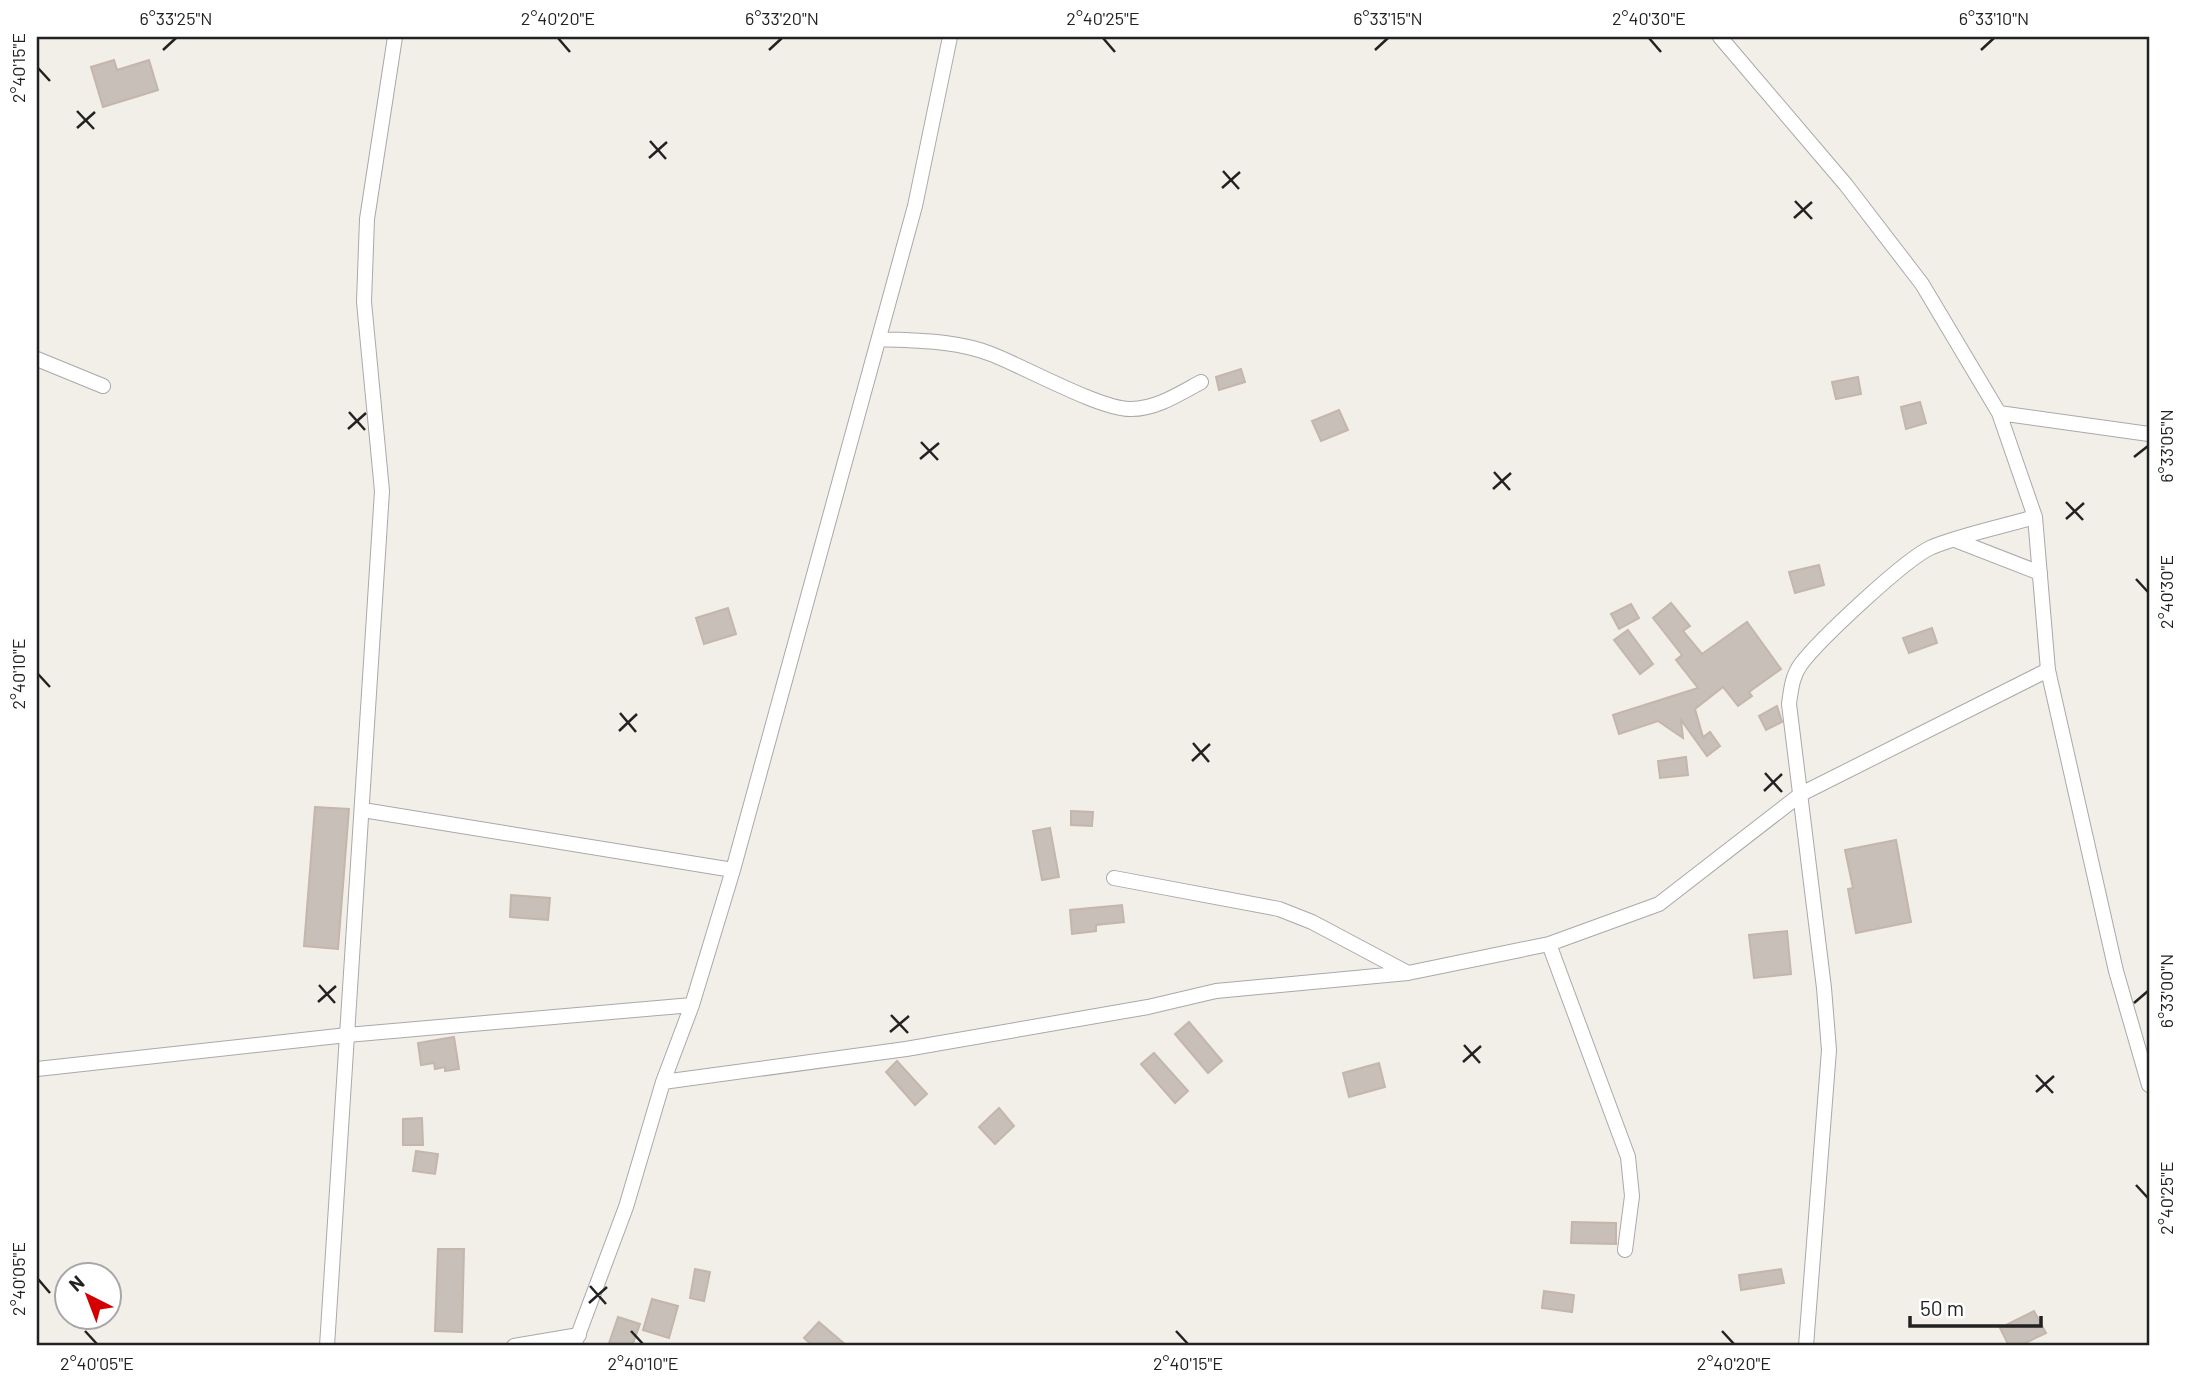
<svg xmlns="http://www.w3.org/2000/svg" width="2186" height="1383" viewBox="0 0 2186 1383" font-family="Barlow,sans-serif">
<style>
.building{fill:#c7bfb8;stroke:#c4b6ab;stroke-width:2}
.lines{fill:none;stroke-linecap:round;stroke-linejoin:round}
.minor-casing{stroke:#a9a9a9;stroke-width:16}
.minor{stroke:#fff;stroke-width:14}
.ticks{fill:none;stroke:#222;stroke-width:2.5}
.neatline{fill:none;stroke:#222;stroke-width:2.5}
.ticks-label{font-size:18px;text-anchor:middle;fill:#222}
</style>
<rect width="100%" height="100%" fill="#f2efe9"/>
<path class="building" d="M114,60L117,70L149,60L158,90L103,107L91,67Z
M1241,369L1245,382L1219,390L1216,377Z
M1858,377L1861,394L1836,399L1832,382Z
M1920,402L1926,423L1906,429L1901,407Z
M1339,410L1348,430L1321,441L1312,421Z
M1819,565L1824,585L1795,593L1789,572Z
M1671,603L1690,626L1683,631L1702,654L1747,622L1781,669L1749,692L1752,696L1738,706L1723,687L1695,709L1703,737L1710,732L1720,746L1707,756L1681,720L1683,738L1658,721L1619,734L1613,715L1698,688L1676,660L1682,655L1653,618Z
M1631,604L1639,618L1619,629L1611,614Z
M728,608L736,634L704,644L696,618Z
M1932,628L1937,643L1909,653L1903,638Z
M1628,630L1653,664L1640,674L1614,640Z
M1777,706L1782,722L1766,730L1759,716Z
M1686,757L1688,775L1660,778L1658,761Z
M315,807L349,809L338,949L304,946Z
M1071,811L1093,812L1092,826L1071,825Z
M1050,828L1059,877L1042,880L1033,831Z
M1896,840L1911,922L1856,933L1848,889L1853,888L1845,850Z
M511,895L550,898L548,920L510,917Z
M1122,905L1124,922L1096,925V931L1072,934L1070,910Z
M1787,931L1791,974L1754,978L1749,935Z
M1189,1022L1222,1061L1208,1073L1175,1034Z
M454,1037L459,1069L445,1071V1067L435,1069L434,1063L421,1065L418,1043Z
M1154,1053L1188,1091L1175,1103L1141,1064Z
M897,1061L927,1094L915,1105L886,1072Z
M1379,1063L1385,1087L1349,1097L1343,1073Z
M999,1108L1014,1126L995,1144L979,1127Z
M422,1118L423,1145H403V1119Z
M416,1151L438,1154L435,1174L413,1171Z
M1572,1222L1616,1223V1244L1571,1243Z
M438,1249H464L462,1332L435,1331Z
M695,1269L710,1272L704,1301L690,1298Z
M1781,1269L1784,1283L1741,1290L1739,1275Z
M1544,1291L1574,1295L1572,1312L1542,1308Z
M652,1299L678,1306L669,1338L643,1330Z
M2034,1311L2046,1333L2019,1346H2009L2000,1328Z
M618,1317L640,1324L632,1346H608Z
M819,1322L847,1346H813L804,1338Z"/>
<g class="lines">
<defs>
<path id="minor" d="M1720,37L1846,185L1922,284L1999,413L2035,517L2048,670L2116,971L2149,1085
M879,339C916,341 955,340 991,354C1023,366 1101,410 1131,409C1156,409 1179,394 1201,382
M37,359L103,386
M1999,413L2149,434
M1955,540L2040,573
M363,810L733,870
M1114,878L1279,909L1312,922L1408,973
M1549,944L1628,1157L1632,1196L1625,1250
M37,1069L347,1035L692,1005
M663,1082L906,1049L1148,1007L1216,991L1408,973L1549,944L1659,904L1801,794L2048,670
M327,1346L382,491L364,302L367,219L395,37
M514,1346L579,1335
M574,1346L626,1207L663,1082L692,1005L733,870L915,206L950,37
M1806,1346L1829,1050L1824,988L1789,704C1791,690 1792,676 1801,664C1819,640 1906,558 1932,547C1965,534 2001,527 2035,517"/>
</defs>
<use href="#minor" class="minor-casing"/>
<use href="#minor" class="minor"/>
</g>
<path class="ticks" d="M558,38L570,52M1103,38L1115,52M1649,38L1661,52M163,50L176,38M769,50L782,38M1375,50L1388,38M1981,50L1994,38M38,68L50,81M77,111L94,129M77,128L95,112M650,141L666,159M649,158L667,142M1223,171L1239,189M1222,188L1240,172M1795,201L1812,219M1794,218L1812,202M349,412L365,430M348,429L366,413M921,442L938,460M2134,457L2148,446M920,459L939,443M1494,472L1510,490M1493,489L1511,473M2066,502L2083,520M2066,519L2084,503M2136,579L2148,592M38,674L50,687M620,713L636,732M619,731L637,714M1193,743L1209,762M1192,761L1210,744M1765,773L1782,792M1764,791L1782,774M319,985L335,1003M318,1002L336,986M2134,1003L2148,991M891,1015L908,1033M890,1032L909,1016M1464,1045L1480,1063M1463,1062L1481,1046M2036,1075L2053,1093M2036,1092L2054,1076M2136,1185L2148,1198M38,1279L50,1293M590,1286L606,1304M589,1303L607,1287M85,1331L97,1344M631,1331L643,1344M1176,1331L1188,1344M1722,1331L1734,1344"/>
<rect width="2186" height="1383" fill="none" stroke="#ffffff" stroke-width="77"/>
<g transform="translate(88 1296) rotate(318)"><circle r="33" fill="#ffffff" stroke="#a7a7a7" stroke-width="2"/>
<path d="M0-5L12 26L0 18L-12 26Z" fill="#d40000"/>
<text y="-10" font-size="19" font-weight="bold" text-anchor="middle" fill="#222222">N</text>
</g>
<path d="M1910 1316v10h131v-10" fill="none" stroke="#222222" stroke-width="3.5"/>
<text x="1920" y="1316" font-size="21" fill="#222222" stroke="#ffffff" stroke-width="5" paint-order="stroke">50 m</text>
<rect x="38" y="38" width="2110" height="1306" class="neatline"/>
<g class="ticks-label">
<text x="176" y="25">6°33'25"N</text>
<text x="558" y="25">2°40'20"E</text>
<text x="782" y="25">6°33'20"N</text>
<text x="1103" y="25">2°40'25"E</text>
<text x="1388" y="25">6°33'15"N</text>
<text x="1649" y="25">2°40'30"E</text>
<text x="1994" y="25">6°33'10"N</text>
<text transform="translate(19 68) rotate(-90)" y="6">2°40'15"E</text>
<text transform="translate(2167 446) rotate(-90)" y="6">6°33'05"N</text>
<text transform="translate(2167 592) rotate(-90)" y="6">2°40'30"E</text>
<text transform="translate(19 674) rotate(-90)" y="6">2°40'10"E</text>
<text transform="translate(2167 991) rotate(-90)" y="6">6°33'00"N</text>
<text transform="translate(2167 1198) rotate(-90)" y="6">2°40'25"E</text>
<text transform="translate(19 1279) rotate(-90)" y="6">2°40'05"E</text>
<text x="97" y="1370">2°40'05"E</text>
<text x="643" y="1370">2°40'10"E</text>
<text x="1188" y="1370">2°40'15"E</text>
<text x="1734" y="1370">2°40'20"E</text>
</g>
</svg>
